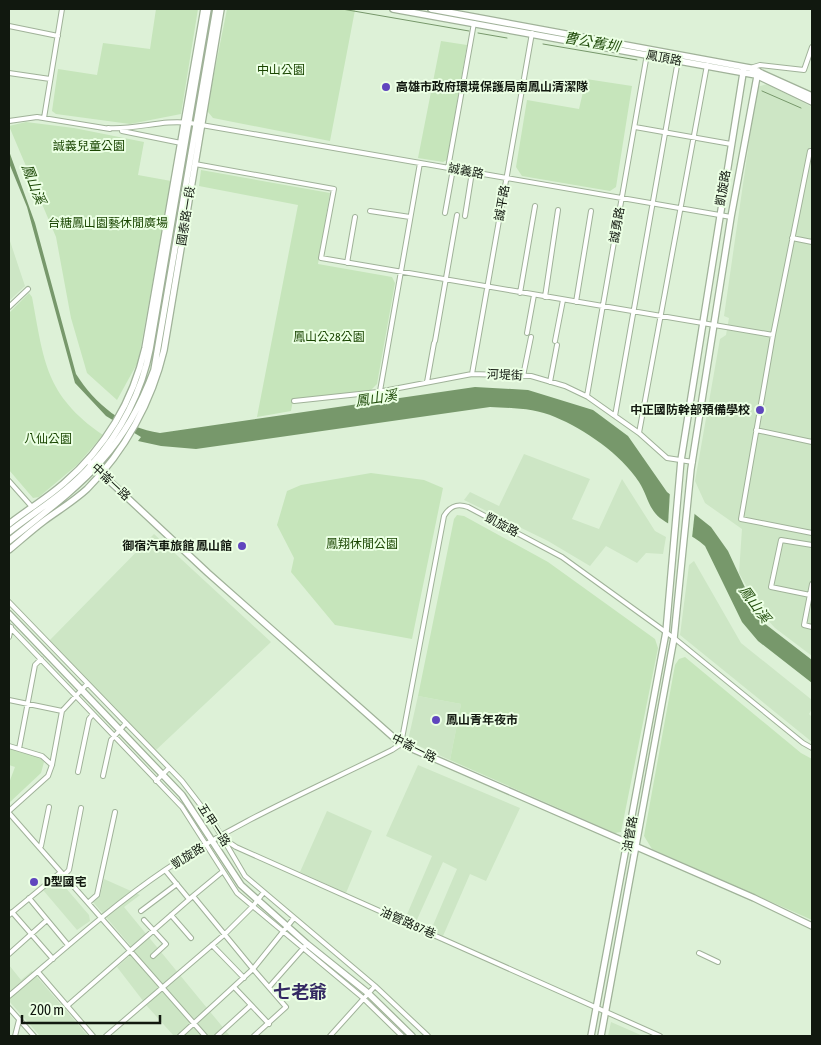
<svg xmlns="http://www.w3.org/2000/svg" width="821" height="1045" viewBox="0 0 821 1045" font-family="'Asap Condensed','Noto Sans TC',sans-serif">
<style>
.built{fill:#cde6c5}
.green{fill:#c6e5bb}
.water{fill:#77986b}
.pier{fill:#ddf1d7}
.lines{fill:none;stroke-linecap:round;stroke-linejoin:round}
.stream{stroke:#77986b;stroke-width:1}
.street-casing{stroke:#a0b299;stroke-width:6}
.secondary-casing{stroke:#a0b299;stroke-width:8}
.street{stroke:#fff;stroke-width:4}
.secondary{stroke:#fff;stroke-width:5.5}
.poi-dot{fill:#5f46be;stroke:#ebffe4;stroke-width:2}
.labels{text-anchor:middle;stroke-width:4;stroke-linejoin:round;paint-order:stroke}
.street-label{font-size:12px;fill:#11180f;stroke:#ebffe4}
.park-label{font-size:12px;fill:#194501;stroke:#ebffe4}
.poi-label{font-size:12px;font-weight:bold;fill:#11180f;stroke:#ebffe4;text-anchor:start}
.water-label{font-size:14px;font-style:italic;fill:#234f0e;stroke:#ebffe4}
.district-label{font-size:18px;font-weight:bold;fill:#322762;stroke:#ebffe4}
</style>
<rect width="100%" height="100%" fill="#ddf1d7"/>
<path class="built" d="M767,84L812,107V656L775,628L762,614L739,573L742,529L705,503L695,481L720,339L726,335L729,318L724,316L757,87Z
M9,238L25,286L9,301Z
M524,454L590,479L572,519L599,529L622,479L655,531L666,537L663,554L646,553L637,563L606,546L590,566L548,541L464,500L470,492L499,506Z
M154,534L271,642L156,750L49,641Z
M694,561L741,643L812,700V709L809,714L812,717V742L680,635L689,565Z
M418,696L461,704L450,760L410,742L409,736Z
M418,765L520,808L486,881L470,874L443,936L431,930L457,869L443,862L415,924L405,919L432,856L386,836Z
M327,811L372,831L346,893L300,872Z
M104,879L140,895L124,907L230,1036H174L147,1006L117,967L135,951L93,902L100,896Z
M55,880H59L89,915L90,921L77,930L43,890Z
M9,965L21,980L32,971L88,1036H40L9,1001Z
M611,1022L643,1036H608Z"/>
<path class="green" d="M156,9H198L181,114L130,124L56,114L52,111L58,69L97,75L103,43L150,49Z
M227,9L355,10L330,141L213,118L208,112V104Z
M441,41L467,45L447,160L443,162L418,158Z
M586,79L632,86L616,187L610,191L522,176L516,167L527,100L579,109Z
M26,122L74,128L144,142L138,175L171,181L138,362L117,400L87,373L71,318L56,237L9,126Z
M201,170L330,193L318,264L392,277L395,283L377,384L371,390L293,400L291,411L257,417L298,205L199,186Z
M29,293L32,297C44,361 45,395 103,435L77,465L39,497L33,498L9,470V313Z
M371,473L424,480L443,488L412,639L335,625L291,572L294,558L277,525L287,491L301,485Z
M457,515L464,516L548,562L655,639L658,648L621,832L615,833L450,760L461,704L418,696L454,519Z
M685,657L801,753L812,759V920L652,849L644,836L675,665L679,659Z
M9,747L39,757L44,762L41,773L9,803V783L15,767L9,765Z"/>
<path class="water" d="M9,151L35,223L76,374C95,404 124,428 160,433L475,387L528,390L593,410L628,436L667,492L711,527L728,551L760,620L812,660V683L758,641L742,622L705,546C692,534 674,529 660,518C648,508 647,494 639,482C621,454 584,429 555,417C535,408 511,408 490,407L196,449L161,446L138,441L141,437L106,416L75,383L27,207L9,163Z"/>
<path class="pier" d="M670,491L695,510L692,538L668,525Z"/>
<g class="lines">
<path class="stream" d="M342,9L469,31
M478,33L507,38
M543,44L637,60
M762,91L801,108"/>
<defs>
<path id="street" d="M9,26L58,36
M750,68L760,65L804,70L812,47
M9,73L50,79
M44,118L62,9
M9,121L37,117L110,129
M635,127L731,144
M108,128C136,130 163,119 190,123L731,217
M122,131L181,143
M812,151H810L773,335L741,519L812,533
M195,164L334,189L321,258L773,335
M448,168L474,23
M370,211L410,217
M445,213L453,169
M465,216L472,172
M792,238L812,242
M347,263L355,217
M520,293L535,206
M545,297L558,210
M576,302L591,211
M9,307L28,289
M527,333L534,295
M435,341L457,215
M555,341L563,300
M472,374L532,33
M523,376L531,337
M427,382L434,343
M550,382L557,345
M380,391L420,163
M587,396L647,54
M294,401L378,392L472,374L531,376L565,386L588,397L639,433L667,458L693,462
M615,416L678,60
M756,430L812,442
M639,433L707,65
M9,481L32,507
M812,584L804,625L812,627
M810,595L771,587L781,540L812,545
M9,602L182,781L212,820L245,876L375,986L428,1036
M9,626L182,807L237,893L363,998L402,1036
M9,637L11,627
M9,700L62,711
M9,746L42,756L52,765
M19,749L35,665L41,659
M78,772L89,719L93,714
M103,776L111,740L126,723
M156,781L169,768
M9,811L48,776L52,765L62,711L87,684
M9,813L205,1036
M224,839L236,847L660,1036
M39,847L41,846L49,807
M165,870L189,899
M64,875L69,870L81,808
M193,896L222,872
M29,898L68,945
M89,902L97,895L115,812
M141,911L177,884
M12,912L53,959
M9,915L61,872
M171,915L191,938
M144,920L166,944L153,956
M212,945L244,978
M699,953L718,962
M9,954L47,920
M38,972L93,1036
M270,986L307,944
M235,988L269,1024
M9,996C60,953 109,908 165,870C235,822 316,788 392,750L401,744L444,516C450,506 457,503 468,507L562,557L674,638L803,743L812,748
M67,1006L193,896L253,969L180,1036
M9,1008L34,1036
M15,1036L19,1020
M106,1036L225,934L253,906L264,892
M217,1036L251,1005
M254,1036L286,1007L253,969L294,918
M330,1036L375,986"/>
<path id="secondary" d="M393,9L756,75L812,102
M431,9L750,68L812,96
M88,461L208,573L401,744L754,898L812,926
M9,524C27,510 47,498 64,483C105,448 133,401 145,348L204,9
M9,532C37,510 69,491 92,464C121,432 142,391 150,349L208,9
M9,541C78,486 122,457 154,370L216,9
M9,550C21,540 32,530 44,521C59,510 74,501 87,489C125,451 152,401 164,350L221,9
M9,614L182,795L241,885L307,944L368,993L412,1036
M591,1036L666,632L681,460L744,67
M601,1036L674,638L691,469L731,217L758,71"/>
</defs>
<use href="#street" class="street-casing"/>
<use href="#secondary" class="secondary-casing"/>
<use href="#street" class="street"/>
<use href="#secondary" class="secondary"/>
</g>
<g class="poi-dot">
<circle cx="386" cy="87" r="5"/>
<circle cx="760" cy="410" r="5"/>
<circle cx="242" cy="546" r="5"/>
<circle cx="436" cy="720" r="5"/>
<circle cx="34" cy="882" r="5"/>
</g>
<g class="labels">
<g class="street-label">
<text transform="translate(664 58) rotate(11)" y="4">鳳頂路</text>
<text transform="translate(466 171) rotate(11)" y="4">誠義路</text>
<text transform="translate(723 188) rotate(-80)" y="4">凱旋路</text>
<text transform="translate(502 203) rotate(-80)" y="4">誠平路</text>
<text transform="translate(186 216) rotate(-81)" y="4">國泰路一段</text>
<text transform="translate(617 225) rotate(-80)" y="4">誠勇路</text>
<text transform="translate(505 375) rotate(2)" y="4">河堤街</text>
<text transform="translate(111 482) rotate(43)" y="4">中崙一路</text>
<text transform="translate(502 525) rotate(28)" y="4">凱旋路</text>
<text transform="translate(414 748) rotate(27)" y="4">中崙一路</text>
<text transform="translate(214 825) rotate(57)" y="4">五甲一路</text>
<text transform="translate(630 834) rotate(-80)" y="4">油管路</text>
<text transform="translate(188 856) rotate(-32)" y="4">凱旋路</text>
<text transform="translate(408 923) rotate(24)" y="4">油管路87巷</text>
</g>
<g class="park-label">
<text x="281" y="74">中山公園</text>
<text x="89" y="150">誠義兒童公園</text>
<text x="108" y="227">台糖鳳山園藝休閒廣場</text>
<text x="329" y="341">鳳山公28公園</text>
<text x="48" y="443">八仙公園</text>
<text x="362" y="548">鳳翔休閒公園</text>
</g>
<g class="poi-label">
<text x="396" y="91">高雄市政府環境保護局南鳳山清潔隊</text>
<text x="750" y="414" text-anchor="end">中正國防幹部預備學校</text>
<text x="232" y="550" text-anchor="end">御宿汽車旅館 鳳山館</text>
<text x="446" y="724">鳳山青年夜市</text>
<text x="44" y="886">D型國宅</text>
</g>
<g class="water-label">
<text transform="translate(592 42) rotate(10)" y="5">曹公舊圳</text>
<text transform="translate(34 184) rotate(69)" y="5">鳳山溪</text>
<text transform="translate(376 398) rotate(-9)" y="5">鳳山溪</text>
<text transform="translate(755 604) rotate(54)" y="5">鳳山溪</text>
</g>
<g class="district-label">
<text x="300" y="998">七老爺</text>
</g>
</g>
<rect width="821" height="1045" fill="none" stroke="#11180f" stroke-width="20"/>
<path d="M22 1015v8h138v-8" fill="none" stroke="#11180f" stroke-width="2.5"/>
<text x="30" y="1015" font-size="15" fill="#11180f" stroke="#ebffe4" stroke-width="4" paint-order="stroke">200 m</text>
</svg>
